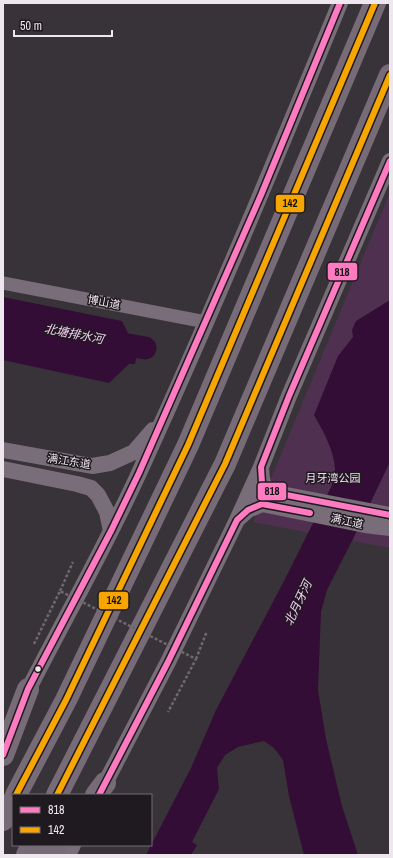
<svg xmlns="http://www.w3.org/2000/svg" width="393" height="858" viewBox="0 0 393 858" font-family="'Archivo Narrow','Noto Sans SC',sans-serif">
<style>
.green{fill:#503051}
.water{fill:#340d36}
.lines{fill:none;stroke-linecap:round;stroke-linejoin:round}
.river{stroke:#340d36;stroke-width:23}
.path{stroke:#6f686f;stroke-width:2.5;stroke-dasharray:3 2;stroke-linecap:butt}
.minor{stroke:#786d78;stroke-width:13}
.tertiary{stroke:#786d78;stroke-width:16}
.trunk{stroke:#766b76;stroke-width:22}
.path-bridge{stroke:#6f686f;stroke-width:2.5;stroke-dasharray:3 2;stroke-linecap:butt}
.bus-1-casing{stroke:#1f1a1f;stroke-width:9}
.bus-2-casing{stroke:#1f1a1f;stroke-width:9}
.bus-1{stroke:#fe7ac1;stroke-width:6}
.bus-2{stroke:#f7a600;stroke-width:6}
.bus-dot{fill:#eee7ee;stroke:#1f1a1f;stroke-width:1.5}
.labels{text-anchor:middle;stroke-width:3;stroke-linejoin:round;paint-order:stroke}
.street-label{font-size:11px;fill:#eee7ee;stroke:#1f1a1f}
.park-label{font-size:11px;fill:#f6daf6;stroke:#1f1a1f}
.water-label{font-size:12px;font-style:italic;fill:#f8cef9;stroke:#1f1a1f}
.line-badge{stroke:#1f1a1f;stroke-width:1.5}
.pale-badge-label{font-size:11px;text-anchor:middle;font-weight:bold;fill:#111}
</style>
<rect width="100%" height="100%" fill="#383338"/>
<path class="green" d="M390,192V548L253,522Z"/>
<path class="water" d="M3,297L122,321L134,345L139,346L135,364H129L109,383L3,360Z
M390,300V462L355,535L327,590L321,612L318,690L326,739L342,806L358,855H304L289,796L283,760L274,748L264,741L238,747L225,755L217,768L219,789L192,842L197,845L191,855H146L191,768L216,710L284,581L332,485C333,480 335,474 335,469C334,450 323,431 314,415L338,356L353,337L352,330L356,321Z"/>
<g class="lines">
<path class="river" d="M107,341L145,348"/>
<path class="path" d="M60,591L73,562
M196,659L207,631"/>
<path class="minor" d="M3,283L206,322"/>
<path class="tertiary" d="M3,450L92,466L110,463L134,452L153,430
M261,467C262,482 261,487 276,493L390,515
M3,469L77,484L91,488L98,495L107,512L111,531
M238,519L248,510L262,504L365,525L390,528
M24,698C62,623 104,550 139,473C210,318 275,161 340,3
M100,793L168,662L237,520L261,467L289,396L390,161
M68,855L73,845"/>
<path class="trunk" d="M3,755L28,689
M16,795L66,700L188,445L375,3
M57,795L225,464L390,75
M96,795L105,783
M3,820L13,801
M27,855L32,845
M50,855L57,845"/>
<path class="path-bridge" d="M34,644L60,591L196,659L168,712"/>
<defs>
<path id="bus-1" d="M390,161L289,396L261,467L262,483L268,490L276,493L390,515
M3,755L28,689L111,531L139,473L261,195L340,3
M99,795L168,662L237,520L248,510L262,504L310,513"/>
<path id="bus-2" d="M16,795L66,700L188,445L375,3
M57,795L225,464L390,75"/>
</defs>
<use href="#bus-1" class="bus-1-casing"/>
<use href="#bus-2" class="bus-2-casing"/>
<use href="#bus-1" class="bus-1"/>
<use href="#bus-2" class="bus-2"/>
</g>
<circle class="bus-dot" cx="38" cy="669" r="3.5"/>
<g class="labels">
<g class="street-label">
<text transform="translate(104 302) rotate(11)" y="4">博山道</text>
<text transform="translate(69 461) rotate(9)" y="4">满江东道</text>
<text transform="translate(347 521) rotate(12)" y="4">满江道</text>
</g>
<g class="park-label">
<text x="333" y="482">月牙湾公园</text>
</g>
<g class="water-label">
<text transform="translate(74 334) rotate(11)" y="4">北塘排水河</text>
<text transform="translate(298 603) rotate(-65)" y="4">北月牙河</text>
</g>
</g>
<g class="line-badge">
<rect x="275" y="194" width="30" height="19" rx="4" fill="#f7a600"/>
<rect x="327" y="262" width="31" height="19" rx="4" fill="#fe7ac1"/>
<rect x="257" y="482" width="30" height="19" rx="4" fill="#fe7ac1"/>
<rect x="98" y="591" width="31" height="19" rx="4" fill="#f7a600"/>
</g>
<g class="pale-badge-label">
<text x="290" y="207">142</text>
<text x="342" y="276">818</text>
<text x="272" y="495">818</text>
<text x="114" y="604">142</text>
</g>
<rect width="393" height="858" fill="none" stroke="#eee7ee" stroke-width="8"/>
<rect x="12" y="794" width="140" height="52" fill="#1f1a1f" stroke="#726c72"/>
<rect x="20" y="807" width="20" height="6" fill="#fe7ac1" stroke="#726c72"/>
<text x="48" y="814" font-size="12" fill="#eee7ee">818</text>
<rect x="20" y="827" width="20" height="6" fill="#f7a600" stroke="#726c72"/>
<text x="48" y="834" font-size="12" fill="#eee7ee">142</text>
<path d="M14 30v6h98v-6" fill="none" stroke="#eee7ee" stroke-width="2"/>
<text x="20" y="30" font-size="12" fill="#eee7ee" stroke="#1f1a1f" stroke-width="3" paint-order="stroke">50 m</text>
</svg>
